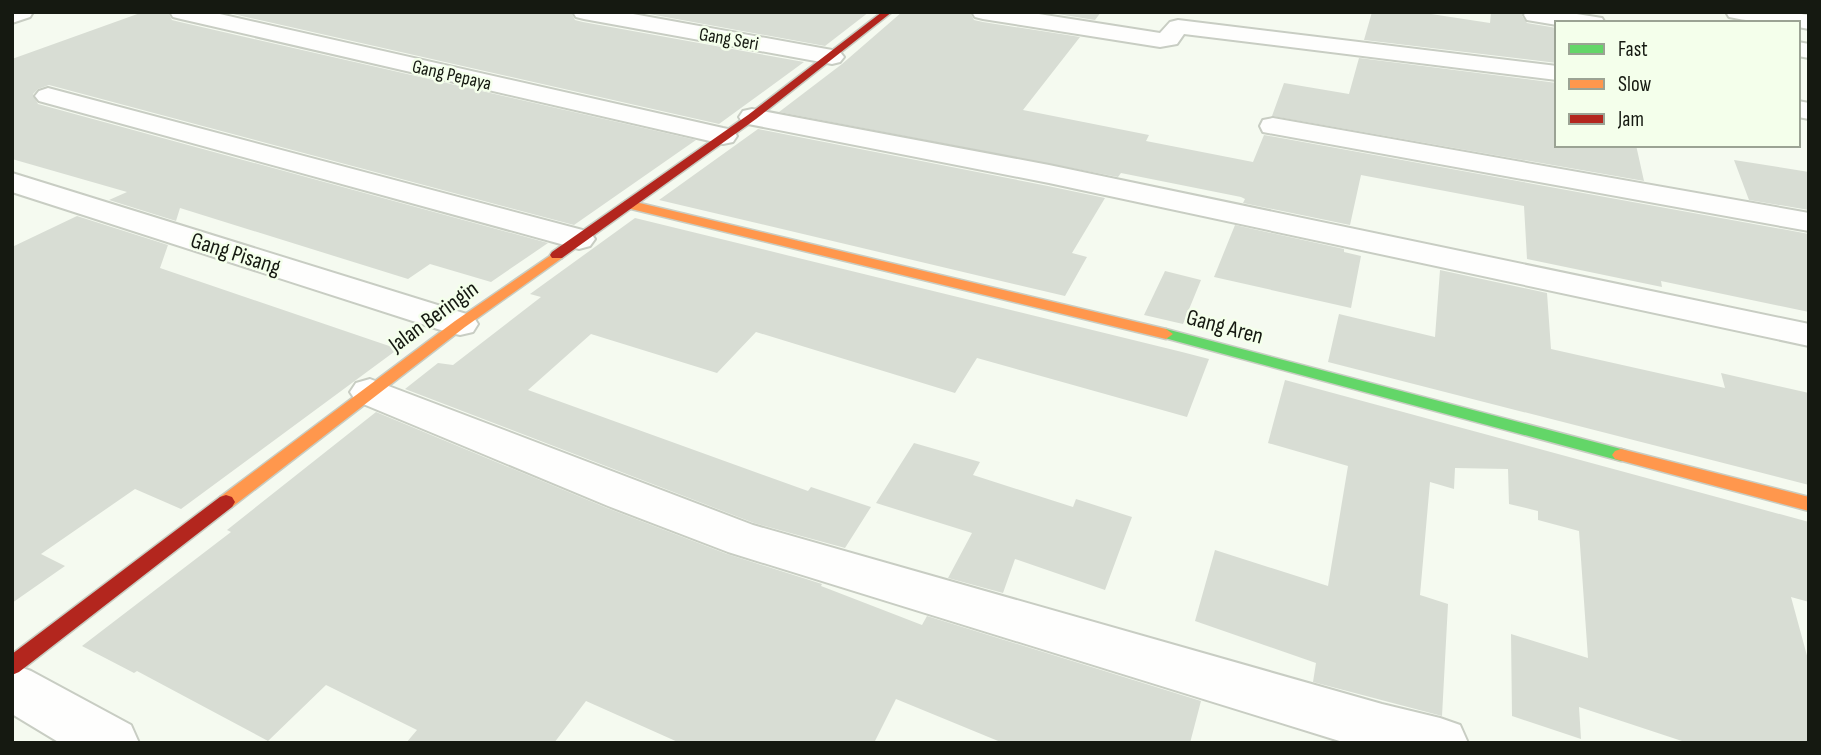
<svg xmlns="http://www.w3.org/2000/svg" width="1821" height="755" viewBox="0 0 1821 755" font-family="'Sofia Sans Condensed',sans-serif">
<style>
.building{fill:#d8ddd4}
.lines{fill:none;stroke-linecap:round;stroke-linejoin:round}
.street-casing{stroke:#c8cdc3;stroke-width:4}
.fast-casing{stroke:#c8cdc3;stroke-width:3}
.slow-casing{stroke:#c8cdc3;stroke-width:3}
.jam-casing{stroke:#c8cdc3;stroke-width:3}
.street{fill:#fefefd;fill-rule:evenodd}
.fast{fill:#63d668;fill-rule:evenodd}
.slow{fill:#ff974d;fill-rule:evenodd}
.jam{fill:#b3261e;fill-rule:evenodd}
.labels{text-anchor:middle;stroke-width:5;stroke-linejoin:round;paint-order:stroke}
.far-street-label{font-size:19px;fill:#151911;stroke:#f4ffeb}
.street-label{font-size:23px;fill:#151911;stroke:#f4ffeb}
</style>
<rect width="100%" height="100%" fill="#f5faf0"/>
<path class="building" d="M143,12H168L172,20L180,22L696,140L574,225L49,85L38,89L33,94L38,104L548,243L491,282L430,264L408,279L180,208L176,221L109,200L127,192L12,159V59Z
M224,12H571L575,20L583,22L804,62L719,124Z
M638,12H869L825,46Z
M902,12H970L974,20L983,22L1080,37L1023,110L1149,135L1146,141L1253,162L1264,135L1809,234V312L1661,281L1662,287L1527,259L1524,206L1361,175L1350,225L1243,203L1245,199L1241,197L1121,173L1118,177L779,112L842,64Z
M1045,12H1101L1095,20Z
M1372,12H1418L1490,23L1491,12H1523L1522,16L1527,23L1557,28V63L1364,40Z
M1359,58L1557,83V145H1636L1644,181L1272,116L1284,83L1349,94Z
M758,129L1048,186L1105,198L1072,253L1087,257L1065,296L659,200Z
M1734,160L1809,172V210L1749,200Z
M77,216L168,245L160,268L398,349L181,509L135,489L41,554L65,566L12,603V247Z
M635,218L1182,352L1209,359L1187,417L977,358L955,393L756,332L717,373L591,334L528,390L808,491L811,487L871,507L845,548L754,523L405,389L438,363L453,365L541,297L530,294Z
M1235,225L1344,249V252L1361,256L1351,308L1214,277Z
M1440,270L1547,293L1551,349L1725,388L1721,373L1809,393V485L1328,362L1339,314L1435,337Z
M1165,271L1201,280L1183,324L1144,315Z
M1285,380L1809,522V602L1791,597L1809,663V743H1688L1579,707L1581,739L1512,716L1511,634L1588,658L1579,531L1538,520V511L1509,504L1508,469L1455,468L1454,489L1430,482L1420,595L1448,604L1442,716L1313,682L1316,663L1195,621L1215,550L1328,586L1348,466L1268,443Z
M376,412L607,508L727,554L822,584L821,586L922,625L927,616L1201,701L1190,743H1003L896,699L874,743H680L586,701L554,743H406L417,730L326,685L268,741L137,671L134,673L82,646L231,532L227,530Z
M914,443L980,462L973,475L1073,507L1076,499L1132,517L1105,590L1015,559L1003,593L948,578L972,533L876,503Z"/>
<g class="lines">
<defs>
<path id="street" d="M12,12H33L30,17L12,23Z
M170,12H211L723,128L733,130L737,136L733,142L723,144L181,19L173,17Z
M573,12H622L832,50L840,52L844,57L840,62L832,64L584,19L576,17Z
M972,12H1026L1160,33L1170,22L1178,20L1557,66V80L1184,34L1177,44L1160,47L983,19L975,17Z
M1526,12H1564L1602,18L1605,23L1557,25L1527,20L1524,15Z
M1726,12H1786L1809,15V29L1798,27V23C1775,23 1752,22 1729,17Z
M1798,42L1809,44V58L1798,56Z
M48,88L590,232L595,239L590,246L579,249L39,101L35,96L39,91Z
M1798,101L1809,103V119L1798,117Z
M752,109L1049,165L1809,324V346L1049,183L743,123L739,117L743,111Z
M1273,118L1809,213V231L1263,132L1260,126L1263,120Z
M12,173L473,316L478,324L473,332L460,335L447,332L12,192Z
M370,379L753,525L1382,704L1440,718L1460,725L1468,743H1346L728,552L608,506L356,401L350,392L356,383Z
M12,664L31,671L131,725L139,743H60L12,714Z"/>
<path id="fast" d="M1166,329L1621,449L1627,451L1630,455L1627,459L1621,461L1161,337L1159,334Z"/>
<path id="slow" d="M627,200L1166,329L1173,334L1166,339L623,207L621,204Z
M557,251L562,252L564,255L562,258L465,327L232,507H220L217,502L220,497L455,321Z
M1621,449L1809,497V511L1615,459L1612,455L1615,451Z"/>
<path id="jam" d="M882,12H892L756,119L562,258H552L550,255L552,252L748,115Z
M226,495L232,497L235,502L232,507L19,672L12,675V654L220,497Z"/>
</defs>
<use href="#street" class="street-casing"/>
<use href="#fast" class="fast-casing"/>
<use href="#slow" class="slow-casing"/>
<use href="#jam" class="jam-casing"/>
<use href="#street" class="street"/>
<use href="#fast" class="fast"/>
<use href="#slow" class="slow"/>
<use href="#jam" class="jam"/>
</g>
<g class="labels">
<g class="far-street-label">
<text transform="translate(729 38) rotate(10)" y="7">Gang Seri</text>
<text transform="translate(452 74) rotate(13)" y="7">Gang Pepaya</text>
</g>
<g class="street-label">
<text transform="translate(236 253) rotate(18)" y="8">Gang Pisang</text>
<text transform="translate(433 316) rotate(-36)" y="8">Jalan Beringin</text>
<text transform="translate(1225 326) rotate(15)" y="8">Gang Aren</text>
</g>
</g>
<rect width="1821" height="755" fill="none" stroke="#151911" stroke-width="28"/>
<rect x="1555" y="21" width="245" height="126" fill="#f4ffeb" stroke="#9ba394" stroke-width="2"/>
<rect x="1569" y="44" width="35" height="10" fill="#63d668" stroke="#9ba394" stroke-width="2"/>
<text x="1618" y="56" font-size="21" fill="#151911">Fast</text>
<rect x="1569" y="79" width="35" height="10" fill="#ff974d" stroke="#9ba394" stroke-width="2"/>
<text x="1618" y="91" font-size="21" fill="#151911">Slow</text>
<rect x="1569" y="114" width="35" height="10" fill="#b3261e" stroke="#9ba394" stroke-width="2"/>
<text x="1618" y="126" font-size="21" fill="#151911">Jam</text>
</svg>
